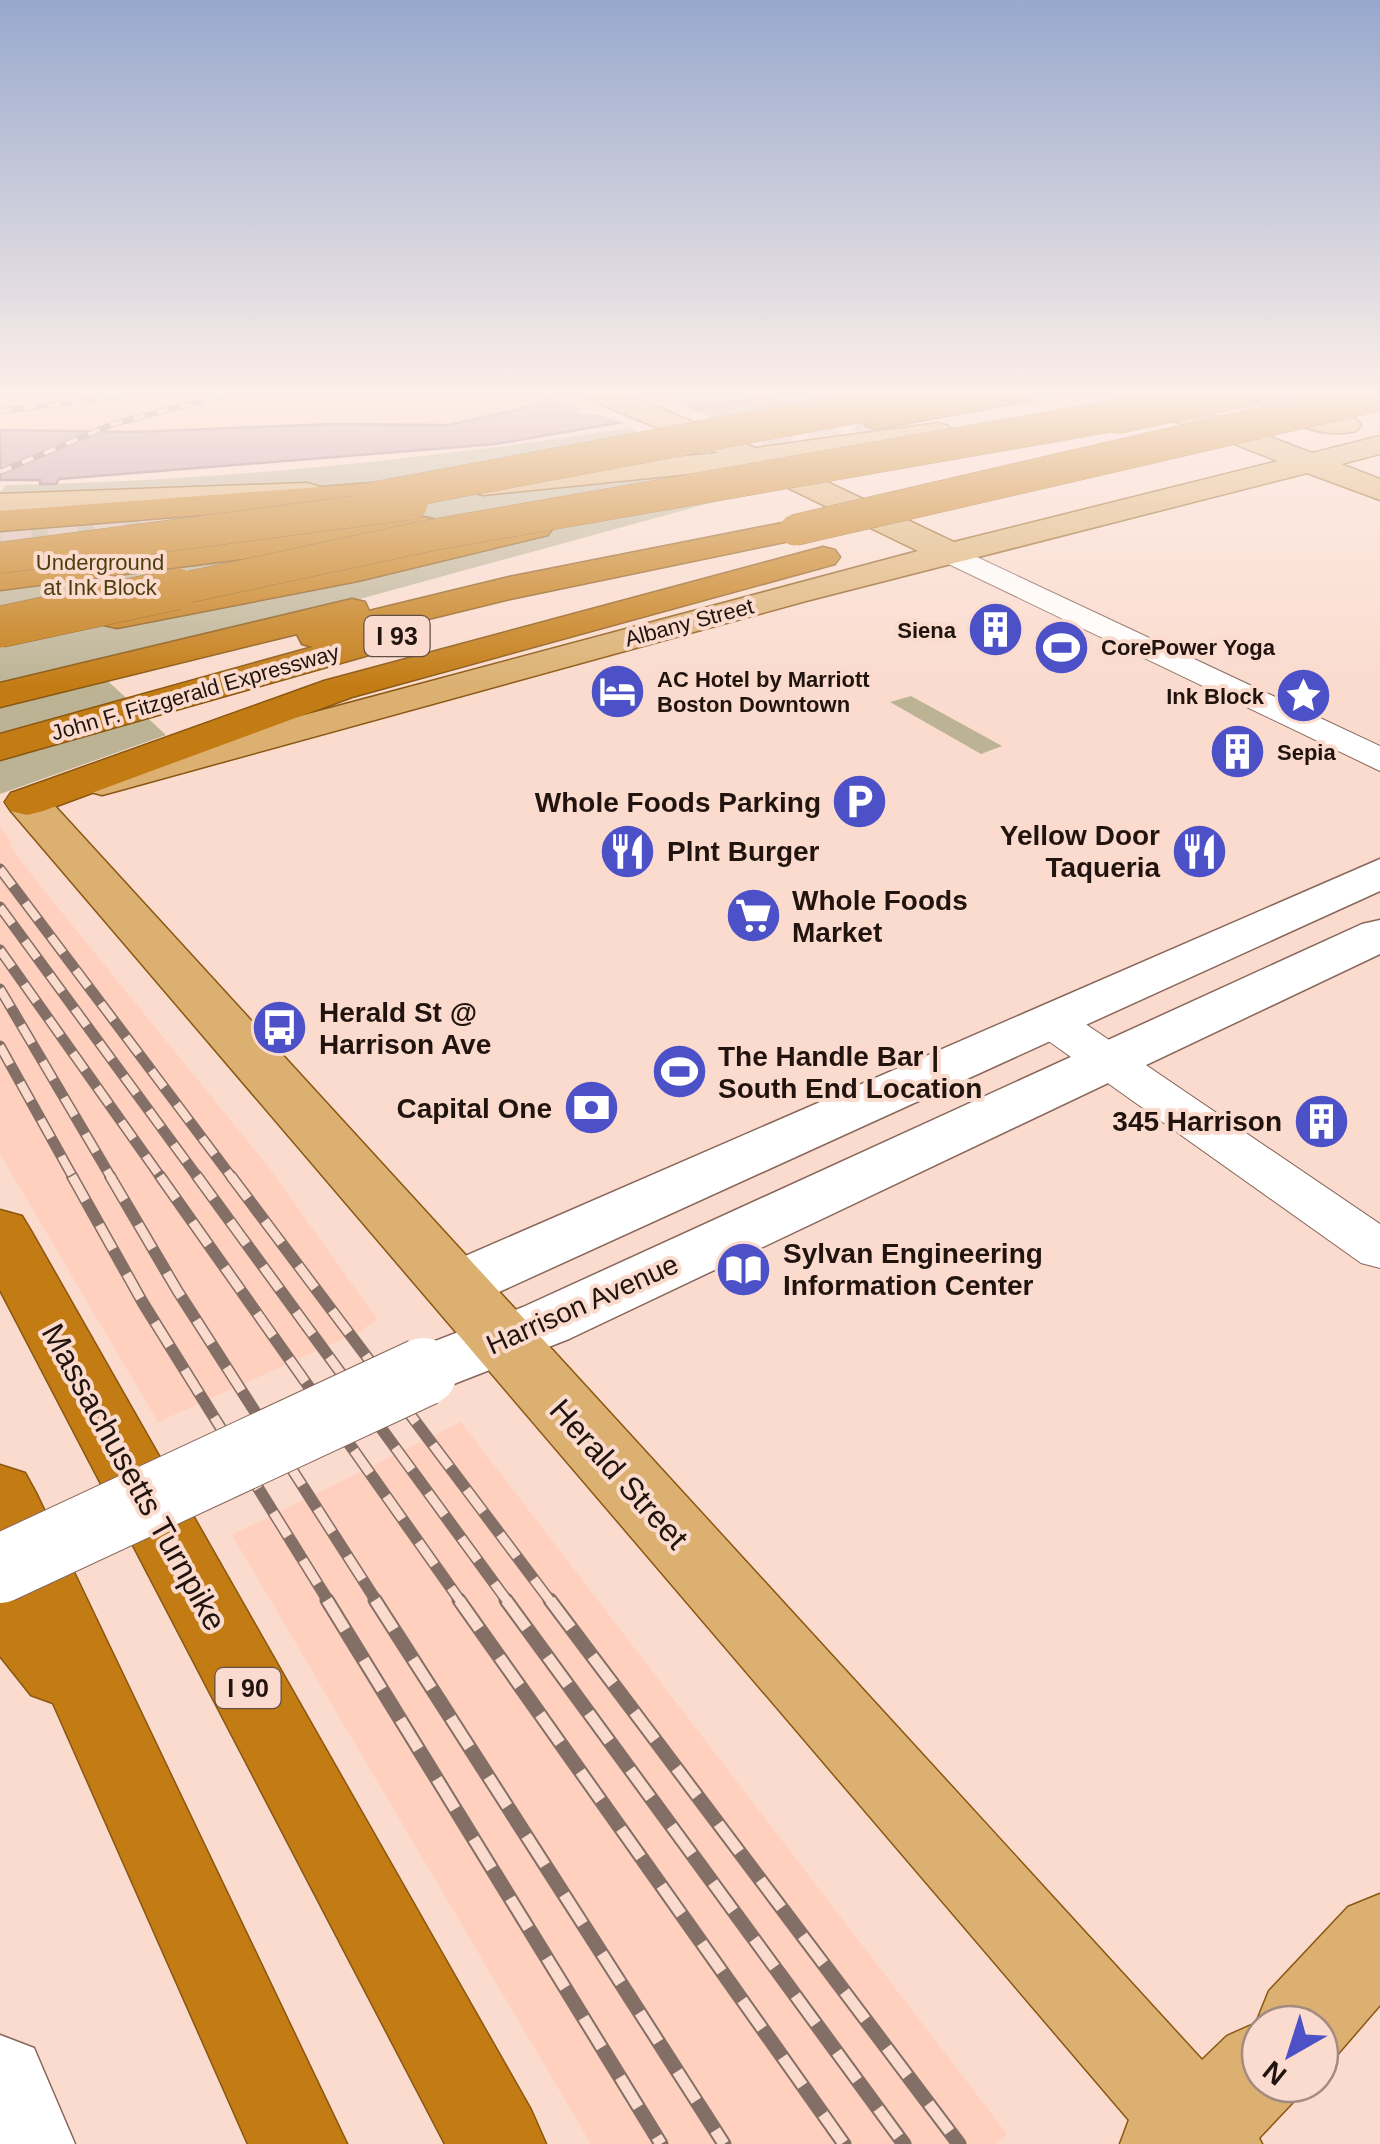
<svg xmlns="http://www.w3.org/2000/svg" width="1380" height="2144" viewBox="0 0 1380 2144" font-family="Helvetica,sans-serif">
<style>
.built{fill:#ffd0bd}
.green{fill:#bcb395}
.water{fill:#be95a5;stroke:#8f6e78;stroke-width:2.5}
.pier{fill:#fadbce}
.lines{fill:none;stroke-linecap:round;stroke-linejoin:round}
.motorway-tunnel{stroke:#d9bdb1;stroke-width:31;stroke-dasharray:31 16;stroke-linecap:butt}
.minor-casing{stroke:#886659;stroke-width:2}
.secondary-casing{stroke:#886659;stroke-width:3}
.primary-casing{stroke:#8a5712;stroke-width:3}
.motorway-casing{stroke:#8a5712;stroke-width:3}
.minor{fill:#fff;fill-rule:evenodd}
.secondary{fill:#fff;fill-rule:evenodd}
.primary{fill:#dbb071;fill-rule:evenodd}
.motorway{fill:#c37b13;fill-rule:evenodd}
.rail-far3-casing{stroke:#846f66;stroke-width:6}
.rail-far2-casing{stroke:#846f66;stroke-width:11}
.rail-far1-casing{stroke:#846f66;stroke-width:12}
.rail-casing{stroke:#846f66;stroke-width:15}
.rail-far3{stroke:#fadbce;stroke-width:4;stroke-dasharray:12;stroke-linecap:butt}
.rail-far2{stroke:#fadbce;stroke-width:8;stroke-dasharray:21;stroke-linecap:butt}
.rail-far1{stroke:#fadbce;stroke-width:9;stroke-dasharray:28;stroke-linecap:butt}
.rail{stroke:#fadbce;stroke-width:11;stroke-dasharray:35;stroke-linecap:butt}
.secondary-bridge-casing{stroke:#886659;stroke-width:70;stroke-linecap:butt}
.motorway-bridge-far1-casing{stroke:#8a5712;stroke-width:32;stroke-linecap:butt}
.motorway-bridge-casing{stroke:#8a5712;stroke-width:42;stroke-linecap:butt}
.secondary-bridge{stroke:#fff;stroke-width:68}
.motorway-bridge-far1{stroke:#c37b13;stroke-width:31}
.motorway-bridge{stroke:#c37b13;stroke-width:41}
.labels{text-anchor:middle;stroke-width:8;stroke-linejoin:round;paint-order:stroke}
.far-park-label{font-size:22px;fill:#4c3f0f;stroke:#fadbce}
.far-street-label{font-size:22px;fill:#21140f;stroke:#fadbce}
.far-poi-label{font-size:22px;font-weight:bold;fill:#21140f;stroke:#fadbce;text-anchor:start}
.shield{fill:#fadbce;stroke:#625048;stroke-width:2.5}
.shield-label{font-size:25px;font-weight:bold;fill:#21140f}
.poi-label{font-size:28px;font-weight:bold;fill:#21140f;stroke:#fadbce;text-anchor:start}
.street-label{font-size:28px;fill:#21140f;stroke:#fadbce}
.near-street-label{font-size:32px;fill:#21140f;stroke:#fadbce}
</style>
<rect width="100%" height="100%" fill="#fadbce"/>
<path class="built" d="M0,390H576L516,410L448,425L330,424L134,432L0,430Z
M0,827L13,844L9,845L34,878L270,1169L377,1319L361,1331L158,1422L0,1154Z
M461,1422L1007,2134L997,2144H591L232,1535Z"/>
<path class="green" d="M848,390H923L733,427L695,410L795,392L819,395Z
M630,428L743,494L97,671L166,735L0,794V492L6,485C216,481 423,460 630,428Z
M911,696L1002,746L981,754L890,702Z"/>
<path class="water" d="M576,390H848L819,395L795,392L496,444L59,479L56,484H40V480H0V430L135,432L331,424L448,425L516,410Z"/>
<path class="pier" d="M560,390H641L675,396L676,403L703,413L632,426L600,415L579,414L580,407L547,395Z"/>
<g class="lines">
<path class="motorway-tunnel" d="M1027,393L1041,390
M623,467L876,420
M0,526L265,511"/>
<defs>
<path id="minor" d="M949,544L1380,746V771L938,559L934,553L938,547Z
M1049,1006L1065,1010L1380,1224V1268L1361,1263L1033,1030L1026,1020L1033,1010Z"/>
<path id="secondary" d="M1380,859V891L477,1302L455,1308L433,1302L423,1286L433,1270Z
M1380,920V954L569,1339L423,1396L399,1389L390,1372L399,1355L523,1307L1362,924Z
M0,2035L34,2048L75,2144H0Z"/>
<path id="primary" d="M577,390H617L755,448L938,423L948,426L953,432L948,438L938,441L785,462L954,542L1278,461L1111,396L1107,390H1147L1312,453L1380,436V454L1341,464L1380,479V500L1307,473L806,601L117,791L102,795L87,791L80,782L87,773L918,551L747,468L483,495L472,492L467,485L472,478L483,475L718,453L581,396Z
M1250,390H1279L1311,409L1356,419L1361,425L1356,431C1321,440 1271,419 1250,390Z
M307,483L318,486L323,493L318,500L0,514V494Z
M27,789L43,793L1202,2060L1227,2036L1256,2023L1269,1991L1348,1907L1380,1894V2005L1335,2057L1320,2063V2024H1260V2084H1301L1293,2102L1259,2138L1262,2144H1120L1129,2120L11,811L5,802L11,793Z"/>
<path id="motorway" d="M995,390L1041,393L1027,401L876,429L866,426L861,420L866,414L876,411Z
M412,480L423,483L428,490L423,497L0,531V511Z
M424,517L436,520L441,527L436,534L0,590V568Z
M536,518L548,521L553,528L548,535L358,581L117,628L104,625L99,617L104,609L117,606L358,559Z
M787,522L799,525L804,532L799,539L510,599L367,634L376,637L382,645L376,653L0,760V734L313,647L302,644L297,634L0,707V683L352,599L365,602L369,611L509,577Z
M823,547L835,550L840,557L835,564L352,697L43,811L27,815L11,811L5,802L11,793L324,681Z
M0,1210L22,1216L31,1231L531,2110L546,2144H445L0,1290Z
M0,1465L25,1473L36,1493L347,2144H248L53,1703L31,1695L0,1656Z"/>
</defs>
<use href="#minor" class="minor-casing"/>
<use href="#secondary" class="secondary-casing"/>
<use href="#primary" class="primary-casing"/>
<use href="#motorway" class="motorway-casing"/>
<use href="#minor" class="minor"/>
<use href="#secondary" class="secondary"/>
<use href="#primary" class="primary"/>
<use href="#motorway" class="motorway"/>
<defs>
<path id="rail-far3" d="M0,411L172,390
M0,472L113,424L244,390"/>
<path id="rail-far2" d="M0,869L233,1179
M0,907L199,1179
M0,950L162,1179
M0,989L112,1179
M0,1046L74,1179"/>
<path id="rail-far1" d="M72,1176L143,1303L329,1602
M110,1176L177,1290L377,1602
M160,1176L461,1602
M197,1176L508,1602
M231,1176L551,1602"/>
<path id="rail" d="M327,1600L661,2144
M375,1600L724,2144
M459,1600L844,2144
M506,1600L904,2144
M550,1600L959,2144"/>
</defs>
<use href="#rail-far3" class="rail-far3-casing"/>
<use href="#rail-far2" class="rail-far2-casing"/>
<use href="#rail-far1" class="rail-far1-casing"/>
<use href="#rail" class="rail-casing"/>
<use href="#rail-far3" class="rail-far3"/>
<use href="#rail-far2" class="rail-far2"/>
<use href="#rail-far1" class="rail-far1"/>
<use href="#rail" class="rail"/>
<defs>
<path id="secondary-bridge" d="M0,1569L423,1372"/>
<path id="motorway-bridge-far1" d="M1117,418L1251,390
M372,498L950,390
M795,530L1380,395
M0,558L412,504
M165,592L432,535L1153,409"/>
<path id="motorway-bridge" d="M0,627L177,589"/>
</defs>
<use href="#secondary-bridge" class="secondary-bridge-casing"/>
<use href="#motorway-bridge-far1" class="motorway-bridge-far1-casing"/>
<use href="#motorway-bridge" class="motorway-bridge-casing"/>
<use href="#secondary-bridge" class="secondary-bridge"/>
<use href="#motorway-bridge-far1" class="motorway-bridge-far1"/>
<use href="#motorway-bridge" class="motorway-bridge"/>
</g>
<linearGradient id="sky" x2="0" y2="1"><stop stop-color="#97a8cd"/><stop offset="0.57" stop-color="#fdefe9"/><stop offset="1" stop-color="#fdefe9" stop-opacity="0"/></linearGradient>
<rect width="1380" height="690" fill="url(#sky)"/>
<defs>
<symbol id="building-disc" viewBox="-11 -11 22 22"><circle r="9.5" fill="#4d51c7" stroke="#fadbce"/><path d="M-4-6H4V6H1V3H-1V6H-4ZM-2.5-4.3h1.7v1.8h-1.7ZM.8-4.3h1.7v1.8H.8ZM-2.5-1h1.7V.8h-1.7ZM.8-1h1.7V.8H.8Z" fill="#fff"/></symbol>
<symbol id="stadium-disc" viewBox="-11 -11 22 22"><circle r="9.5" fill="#4d51c7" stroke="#fadbce"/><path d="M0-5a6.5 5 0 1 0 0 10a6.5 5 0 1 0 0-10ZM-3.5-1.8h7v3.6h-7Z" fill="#fff"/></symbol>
<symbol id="hotel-disc" viewBox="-11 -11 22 22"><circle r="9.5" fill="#4d51c7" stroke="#fadbce"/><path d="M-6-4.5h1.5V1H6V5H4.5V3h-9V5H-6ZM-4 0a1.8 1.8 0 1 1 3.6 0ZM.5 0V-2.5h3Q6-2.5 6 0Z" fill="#fff"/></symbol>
<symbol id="sight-disc" viewBox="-11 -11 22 22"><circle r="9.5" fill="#4d51c7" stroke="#fadbce"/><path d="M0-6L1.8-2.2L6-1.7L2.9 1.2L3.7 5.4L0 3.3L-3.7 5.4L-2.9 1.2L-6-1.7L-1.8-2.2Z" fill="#fff"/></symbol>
<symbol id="parking-disc" viewBox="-11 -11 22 22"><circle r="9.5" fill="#4d51c7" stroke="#fadbce"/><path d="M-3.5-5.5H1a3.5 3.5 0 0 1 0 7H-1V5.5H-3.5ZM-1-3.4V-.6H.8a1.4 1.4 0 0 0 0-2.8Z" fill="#fff"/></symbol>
<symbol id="restaurant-disc" viewBox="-11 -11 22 22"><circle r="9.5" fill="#4d51c7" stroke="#fadbce"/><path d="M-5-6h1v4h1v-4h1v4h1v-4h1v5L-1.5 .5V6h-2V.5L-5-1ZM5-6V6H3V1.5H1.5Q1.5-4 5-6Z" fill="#fff"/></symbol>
<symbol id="supermarket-disc" viewBox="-11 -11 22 22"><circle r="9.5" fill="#4d51c7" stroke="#fadbce"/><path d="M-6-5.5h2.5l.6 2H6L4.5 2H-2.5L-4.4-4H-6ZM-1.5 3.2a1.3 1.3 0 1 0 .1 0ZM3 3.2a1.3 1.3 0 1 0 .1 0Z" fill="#fff"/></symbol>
<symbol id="bus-disc" viewBox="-11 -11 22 22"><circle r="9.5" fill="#4d51c7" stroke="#fadbce"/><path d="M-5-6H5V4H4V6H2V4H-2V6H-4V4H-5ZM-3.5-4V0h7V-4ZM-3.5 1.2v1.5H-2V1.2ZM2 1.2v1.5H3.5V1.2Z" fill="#fff"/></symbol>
<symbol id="bank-disc" viewBox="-11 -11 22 22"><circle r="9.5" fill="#4d51c7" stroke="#fadbce"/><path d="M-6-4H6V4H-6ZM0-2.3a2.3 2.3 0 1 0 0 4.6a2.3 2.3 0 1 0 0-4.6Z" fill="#fff"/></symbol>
<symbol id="library-disc" viewBox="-11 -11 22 22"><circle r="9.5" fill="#4d51c7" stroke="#fadbce"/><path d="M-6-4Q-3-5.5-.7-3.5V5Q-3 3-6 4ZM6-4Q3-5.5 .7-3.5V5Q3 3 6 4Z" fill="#fff"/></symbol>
</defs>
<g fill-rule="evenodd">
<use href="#building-disc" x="964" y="598" width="63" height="63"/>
<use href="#stadium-disc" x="1030" y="616" width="63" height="63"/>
<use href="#hotel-disc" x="586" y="660" width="63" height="63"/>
<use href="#sight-disc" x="1272" y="664" width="63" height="63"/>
<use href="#building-disc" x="1206" y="720" width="63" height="63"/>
<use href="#parking-disc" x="828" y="770" width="63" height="63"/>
<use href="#restaurant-disc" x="596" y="820" width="63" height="63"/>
<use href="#restaurant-disc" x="1168" y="820" width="63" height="63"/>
<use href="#supermarket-disc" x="722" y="884" width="63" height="63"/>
<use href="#bus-disc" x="248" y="996" width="63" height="63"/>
<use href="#stadium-disc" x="648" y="1040" width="63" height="63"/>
<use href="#bank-disc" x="560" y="1076" width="63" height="63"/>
<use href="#building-disc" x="1290" y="1090" width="63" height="63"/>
<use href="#library-disc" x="712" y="1238" width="63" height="63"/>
</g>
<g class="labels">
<g class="far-park-label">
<text x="100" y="570">Underground<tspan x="100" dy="25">at Ink Block</tspan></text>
</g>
<g class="far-street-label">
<text transform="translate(689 622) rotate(-15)" y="8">Albany Street</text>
<text transform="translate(195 692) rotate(-16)" y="8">John F. Fitzgerald Expressway</text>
</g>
<g class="far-poi-label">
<text x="956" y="638" text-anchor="end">Siena</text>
<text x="1101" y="655">CorePower Yoga</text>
<text x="657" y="687">AC Hotel by Marriott<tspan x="657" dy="25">Boston Downtown</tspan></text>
<text x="1264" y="704" text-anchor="end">Ink Block</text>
<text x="1277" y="760">Sepia</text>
</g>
<g class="shield">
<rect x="364.5" y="616" width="65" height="40" rx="8"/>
<rect x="215.5" y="1668" width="65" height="40" rx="8"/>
</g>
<g class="shield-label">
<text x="397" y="645">I 93</text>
<text x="248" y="1697">I 90</text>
</g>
<g class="poi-label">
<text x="821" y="812" text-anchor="end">Whole Foods Parking</text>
<text x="1160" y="845" text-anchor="end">Yellow Door<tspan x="1160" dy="32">Taqueria</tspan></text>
<text x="667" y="861">Plnt Burger</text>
<text x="792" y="910">Whole Foods<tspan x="792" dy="32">Market</tspan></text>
<text x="319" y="1022">Herald St @<tspan x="319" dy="32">Harrison Ave</tspan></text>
<text x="718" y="1066">The Handle Bar |<tspan x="718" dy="32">South End Location</tspan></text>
<text x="552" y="1118" text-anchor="end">Capital One</text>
<text x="1282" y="1131" text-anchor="end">345 Harrison</text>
<text x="783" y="1263">Sylvan Engineering<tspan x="783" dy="32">Information Center</tspan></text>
</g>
<g class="street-label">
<text transform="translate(582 1304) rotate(-24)" y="10">Harrison Avenue</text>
</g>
<g class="near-street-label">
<text transform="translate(619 1474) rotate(48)" y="11">Herald Street</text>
<text transform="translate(134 1477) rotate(61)" y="11">Massachusetts Turnpike</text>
</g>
</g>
<g transform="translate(1290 2054) rotate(219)"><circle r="48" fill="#fadbce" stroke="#a38b82" stroke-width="2.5"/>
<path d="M0-8L18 38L0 25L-18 38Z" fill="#4d51c7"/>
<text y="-15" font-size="28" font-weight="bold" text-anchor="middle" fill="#21140f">N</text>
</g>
</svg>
